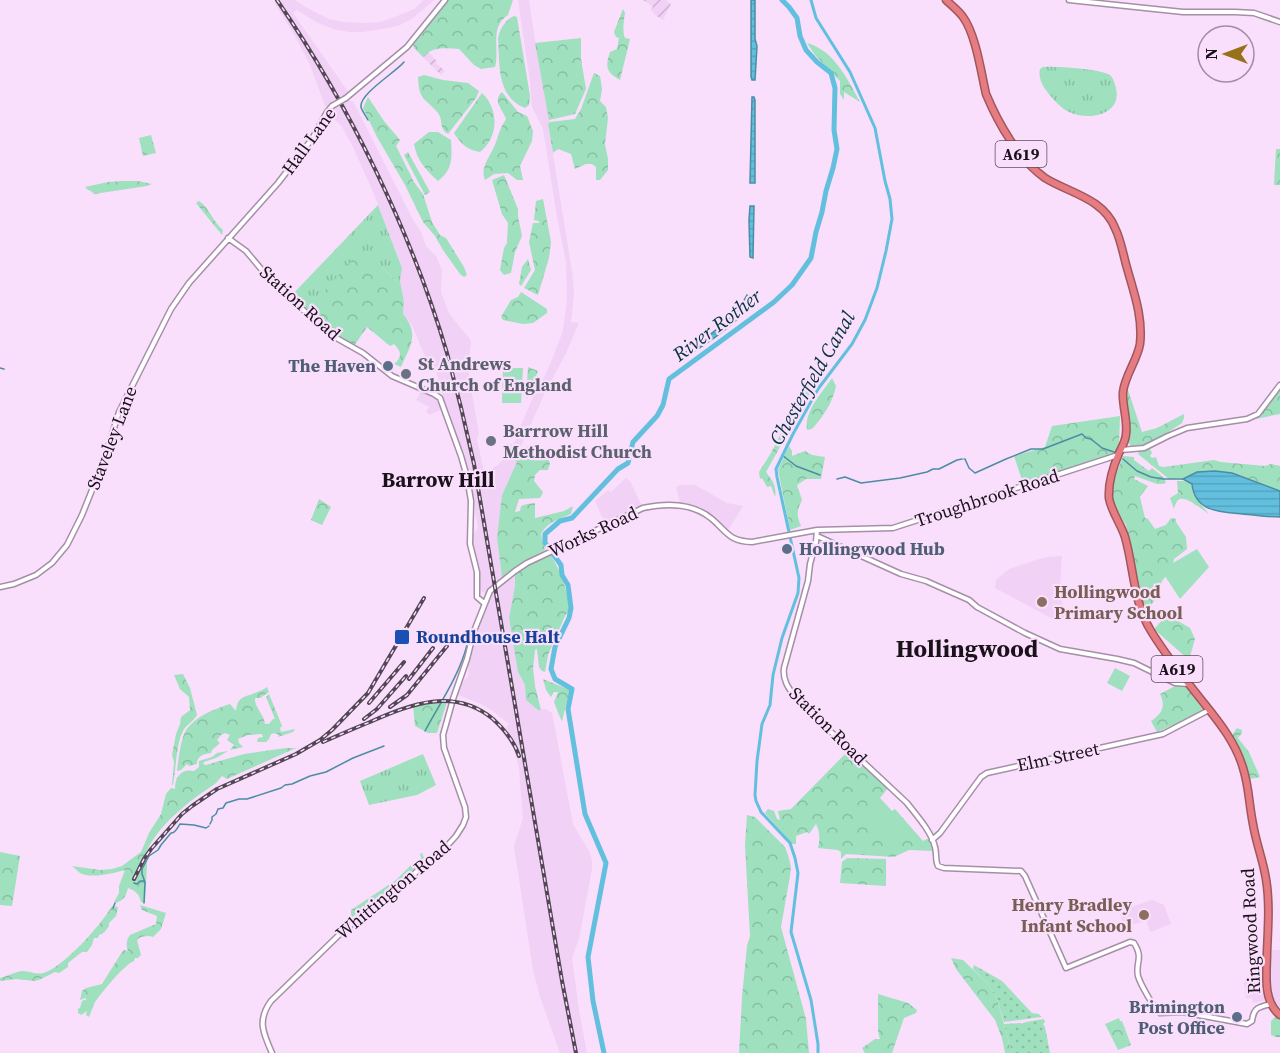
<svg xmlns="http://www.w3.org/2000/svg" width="1280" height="1053" viewBox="0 0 1280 1053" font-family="'Source Serif 4',serif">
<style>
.built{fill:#f1d1f5}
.industrial{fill:url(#industrial-furrows)}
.grass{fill:url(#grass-tufts)}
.forest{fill:url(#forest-crowns)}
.cemetery{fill:url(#cemetery-stones)}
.garden{fill:url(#garden-dots)}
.pitch{fill:#9fe0be}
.water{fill:url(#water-rules);stroke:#4c8ca4;stroke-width:1.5}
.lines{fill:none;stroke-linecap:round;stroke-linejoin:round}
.stream{stroke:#4c8ca4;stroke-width:1.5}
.canal{stroke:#62c0de;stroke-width:3}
.river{stroke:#62c0de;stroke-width:5}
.minor-casing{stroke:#a68ea9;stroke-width:7}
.highway-casing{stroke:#9f575d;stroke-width:9}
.minor{stroke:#fff;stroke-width:4}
.highway{stroke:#e67c81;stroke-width:6}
.rail-casing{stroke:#534655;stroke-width:4}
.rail{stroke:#f9dffc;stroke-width:1.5;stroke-dasharray:4.5;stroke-linecap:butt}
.minor-bridge-casing{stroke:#a68ea9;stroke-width:7;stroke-linecap:butt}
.minor-bridge{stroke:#fff;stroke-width:4}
.service-dot{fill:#5c6f8a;stroke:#f9dffc;stroke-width:2}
.worship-dot{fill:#6b7280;stroke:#f9dffc;stroke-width:2}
.education-dot{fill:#8d6e63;stroke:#f9dffc;stroke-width:2}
.transit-dot{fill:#1a4fb4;stroke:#f9dffc;stroke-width:2}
.labels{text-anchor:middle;stroke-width:4.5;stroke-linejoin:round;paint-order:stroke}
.shield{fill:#f9dffc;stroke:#5d4f5e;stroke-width:1.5}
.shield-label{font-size:16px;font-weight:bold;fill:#1a111b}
.street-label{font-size:18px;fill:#1a111b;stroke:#f9dffc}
.worship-label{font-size:18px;font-weight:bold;fill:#5b616d;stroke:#f9dffc;text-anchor:start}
.service-label{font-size:18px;font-weight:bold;fill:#4e5e75;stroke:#f9dffc;text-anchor:end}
.education-label{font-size:18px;font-weight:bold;fill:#785e54;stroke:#f9dffc;text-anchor:start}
.transit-label{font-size:18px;font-weight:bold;fill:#164399;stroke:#f9dffc;text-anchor:start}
.water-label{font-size:20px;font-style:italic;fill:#073441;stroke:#f9dffc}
.quarter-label{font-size:21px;font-weight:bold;fill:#1a111b;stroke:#f9dffc}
.district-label{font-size:24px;font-weight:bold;fill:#1a111b;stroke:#f9dffc}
</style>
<defs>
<pattern id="industrial-furrows" width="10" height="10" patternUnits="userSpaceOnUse" patternTransform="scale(1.5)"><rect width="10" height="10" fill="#f1d1f5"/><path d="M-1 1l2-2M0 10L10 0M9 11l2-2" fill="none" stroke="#ceb2d1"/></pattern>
<pattern id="grass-tufts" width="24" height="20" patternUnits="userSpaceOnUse" patternTransform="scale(1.5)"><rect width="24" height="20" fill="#9fe0be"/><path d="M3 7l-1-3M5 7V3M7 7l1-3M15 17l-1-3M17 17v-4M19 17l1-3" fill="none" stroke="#88bfa3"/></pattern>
<pattern id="forest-crowns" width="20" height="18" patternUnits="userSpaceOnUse" patternTransform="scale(1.5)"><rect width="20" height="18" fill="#9fe0be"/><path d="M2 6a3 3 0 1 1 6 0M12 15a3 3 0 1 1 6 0" fill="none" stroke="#88bfa3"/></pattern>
<pattern id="cemetery-stones" width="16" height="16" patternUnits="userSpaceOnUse" patternTransform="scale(1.5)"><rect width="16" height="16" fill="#9fe0be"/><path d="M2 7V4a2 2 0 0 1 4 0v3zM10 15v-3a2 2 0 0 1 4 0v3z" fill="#88bfa3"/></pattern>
<pattern id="garden-dots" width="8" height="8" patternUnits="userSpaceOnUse" patternTransform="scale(1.5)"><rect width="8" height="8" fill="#9fe0be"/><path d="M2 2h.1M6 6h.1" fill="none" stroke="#88bfa3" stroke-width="1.8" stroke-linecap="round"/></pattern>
<pattern id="water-rules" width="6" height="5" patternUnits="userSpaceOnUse" patternTransform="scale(1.5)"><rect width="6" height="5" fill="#62c0de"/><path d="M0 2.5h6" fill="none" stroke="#54a4be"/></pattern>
</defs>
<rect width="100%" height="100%" fill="#f9dffc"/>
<path class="built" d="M274,0H295L305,7L329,19L343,22L365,23L380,22L395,17L414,9L424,0H434L413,18L400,25L389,28L363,32H349L333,29L316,22L297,10L293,13L349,93L346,97L350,101H353L412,218L421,232L426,246L436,256L442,270L441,293L450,315L470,339L471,342L469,362V377L479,434L477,439L484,472L488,471L498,465L504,458L509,444H513L516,440L515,439L537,388H539L551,362L563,331L567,299L566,262L557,217L543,129L532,107L530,81L518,0H529L538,60L550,122L548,124L572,271L574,295L571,322L579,323L565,355L542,399L518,453L515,461L517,462L502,495L497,538L503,583L515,573V586L509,618L520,677L525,685L526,700L538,710L546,709L552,713L573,824L589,851L592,860V869L579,939L572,958L579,1010L587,1053H560L540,997L533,970L514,846L523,818L519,769L514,749L502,732L509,724L493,711L481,704L458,695L464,680L466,679L469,675L468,666L476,633L490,594L493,590L492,586L486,594L480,590V575L473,551L472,536L478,528L471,488L464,459L465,454L461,449L443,396L435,367L428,363L412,325L403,315L404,302L400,280L402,267L374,194L353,147L342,127L329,113L336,102L327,107L325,106L310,65L295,36L275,4Z
M421,391L437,398L442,409L430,415L426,412L429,407L416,400Z
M626,478L630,481L642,506L606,521L603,519L595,501L608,490L611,492Z
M680,485H695L727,503L743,506L728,530L715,516L691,505L680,502L676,487Z
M1062,556L1060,587L1064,617L1055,620L995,588L996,580L1009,569L1046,557Z
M1152,900L1164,905L1171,924L1150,932L1146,920L1125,928L1119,911Z
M1271,950H1280V1011L1275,1006L1272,1000L1270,982Z
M1264,977L1267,1000L1253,1003L1252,998H1246L1244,982Z"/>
<path class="industrial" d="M643,0H667V1L671,4L663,20L655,15L651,10L653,7Z
M427,51L434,57L433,58L437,61L436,63L445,71L441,75L423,57Z"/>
<path class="grass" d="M1043,67C1056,66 1097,69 1108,74C1112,76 1114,80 1115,85C1125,114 1090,122 1069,112C1064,110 1059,105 1055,101C1047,92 1037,81 1040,69Z
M378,205L402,268L400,280L401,286L383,268L306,311L290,297Z
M423,754L436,785L417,795L369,805L360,781Z"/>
<path class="forest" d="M447,0H513L508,15C489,27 500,50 495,67L481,69L474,65L459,49C446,48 432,46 423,57L414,48L413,44Z
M623,9L625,13C624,19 622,32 625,38L630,39L620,80C606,72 605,67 610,52L617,49L619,38L616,37L614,32Z
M514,16L517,17L530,96L529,105L525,108C496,96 500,65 498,38C500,29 505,20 514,16Z
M581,38V59L586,89L575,114L549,120L535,43Z
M807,43C834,50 848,80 860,102L844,92V100L840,94V81L815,55Z
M594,73L600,76L602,89L600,101L606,107L608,118L605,144L608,159V170L600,180H596V167L592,164H586L575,169L571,154L558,149L553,153L548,124L550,122L575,119L581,109Z
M424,75L443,80L468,83L479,91L476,98L448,134C438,127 444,121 438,113C425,97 419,102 418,77Z
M502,92L518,112L527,116L533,131L532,141L520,166L523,180H517L508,173L494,174L485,180C480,168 489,158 494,147C497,141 498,134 501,128C502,125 504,123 506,119C503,110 492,101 502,92Z
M482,93C499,109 499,137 480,152C467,150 461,144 454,133Z
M368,97L384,121L400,140L396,146L414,182L423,194L432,222L440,235L446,238L464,267L467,275L464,277L460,274L443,250L435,236L423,222L405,185L377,137L363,108Z
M429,132H438L451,140C452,157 453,170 438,181C426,170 417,161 414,144Z
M151,135L156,153L143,156L139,138Z
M1276,149H1280V185H1274Z
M408,152L430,192L425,195L404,155Z
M504,175L518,209V216L522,236L515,252L511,273L504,275L500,270L504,248L507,243L508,223L502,214L492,180Z
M122,181H138L152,184L147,186L94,194C91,190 88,191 85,187L108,182Z
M543,199L551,242L549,258L538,295L524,288L535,270L529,242L533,223H539V221L534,220L536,201Z
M199,201C209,207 213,222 223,230L222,235L196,203Z
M361,250L381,269L383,268L401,286L404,302L403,314C420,335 410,346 401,367L394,364C403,357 401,351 394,344L390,346L367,327L354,346L332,334L306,311Z
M528,259L531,270L521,286L519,284L522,267Z
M521,292L547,309V313L533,323L523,324L503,320L501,317L511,300L518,297Z
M528,367L538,371L526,399Z
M826,370L811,391L766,472C772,480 777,486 775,497L771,486L767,487L762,478L760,479L759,472L771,453L803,388L814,373Z
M832,378L836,386C833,402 823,417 812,429L807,430C804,411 822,393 832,378Z
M1126,384L1142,432L1157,428L1184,414V418L1182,423L1149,445L1131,446L1127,441L1128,428Z
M1280,390V414L1256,419Z
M1120,416L1119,447L1115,453L1023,483L1014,456L1045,447L1052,426Z
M533,445L539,448L541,453L546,455L550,463L548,470H540L535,475L534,481L543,492L540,498L519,499L515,512L520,511L521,506L527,504L535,503V518L564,511L573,506L571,514C560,519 547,522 541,534L545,550L520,564L502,577L497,538L501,503L502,495L517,462L515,461L520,449Z
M789,446L792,451V456L805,451L812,455L825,457L821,479H806L797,485L802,500C797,510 796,515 801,526L790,530L778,470Z
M1150,449L1152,453L1150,456L1152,458L1156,457L1159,466L1164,467L1214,460L1221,462L1265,466L1271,464L1280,466V491L1232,474L1215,471L1197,472L1185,478L1169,479L1138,454L1139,451Z
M1123,456L1134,457V460L1149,471L1152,468L1163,477L1166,482L1164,484H1157L1135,476L1134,479L1148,486L1140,497L1145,518L1148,519L1155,529L1166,525L1171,518L1176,519V522L1186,537L1187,549L1174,559L1172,568L1162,581L1159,591L1151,606L1153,615L1150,623L1141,607L1126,525L1117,510L1111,497L1114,480Z
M1177,481H1184L1192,484C1193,497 1201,504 1209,514C1203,510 1184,494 1178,500C1177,501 1174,507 1174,509L1170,498L1178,493Z
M319,499L331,507L322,525L311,520Z
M550,554C561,571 567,589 570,609L565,616L548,655L545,672L542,671L539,667L537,649L535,650L533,668L535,686L541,710H538L526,700L525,685L518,672L509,618L515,586V573Z
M1170,612L1178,621L1190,628L1195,639L1189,660L1154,629Z
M1164,655L1181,678L1177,680L1151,667Z
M183,674L190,688L197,715C193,722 185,725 182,733C176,746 176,770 173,785H172L174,762L172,755L176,734L180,724L181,717L190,710L189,697L180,689L174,675Z
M543,679L570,690L562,721L559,715L554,702L558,692H554L551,697L546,690Z
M1177,685L1186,686L1203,710L1185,720L1157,732L1151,721C1162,714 1166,706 1160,694Z
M267,687L269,692L260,698H255C254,707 264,714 265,724H269L273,719H275L266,697L269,694L282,726L280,728L281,732L295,729L293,732L278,737L279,735L275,733L271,734L269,739L266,742H257L258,738L263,737L262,734L248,735L238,739L239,743L243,747L230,750L234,745L227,740L230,735L225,733L221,735L217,740L220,743L212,750L211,753C203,754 197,756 197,764L189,766L187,764L181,770L177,771C178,761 181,740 185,732C194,717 214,709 230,704L236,711C238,695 244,698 257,692C261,691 264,689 267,687Z
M447,702L437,733H428L415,726L413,705Z
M1237,728L1242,730V733L1238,738L1249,752L1260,777L1249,779L1244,761L1232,735Z
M286,748H296L227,779L222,776C220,778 218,781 216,783C210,788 202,792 196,797C176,812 151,835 144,858L147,863L145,903L141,902C139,894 136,891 128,888C126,896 124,900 116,903L114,902L119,893V886L125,870C114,873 91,879 80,873C77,871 75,868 72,866L100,870L112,869L122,866L130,860L141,852L149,833L161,814L166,794L171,788L175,789C175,777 181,768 194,771L199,767V761L212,757L217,753L228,751L216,758L204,762L203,764L206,765L244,754Z
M847,752L871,771L888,788L880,798L892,811L895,809L923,841L929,838L934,851L909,850L894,857L846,854L841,859V852L838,850L818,848C820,839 820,832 816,824L809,834L807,832L796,836V844H792L765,813L768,809L774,811L777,819L780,820L778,811L791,809Z
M747,815L755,817L785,847L788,855L791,867L790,876L781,927L806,1019L809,1053H739L742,997L747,946L750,936L745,845Z
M0,852L20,856L12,906L0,905Z
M422,853L424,858L397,886L368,905L351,918V910L396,880L411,865L421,858L420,854Z
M847,858L886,859V886L840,883L842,862Z
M140,905L166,913L161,929L153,937C148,935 140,936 137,940L141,955L138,958H135L134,961C125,964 99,995 94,1004C92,1008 91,1013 89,1017L86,1015L87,1011L81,1015L78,1013V1009L80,1008L82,1001L87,999L85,998L80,1000L82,991L86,988L102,984L122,952L124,950L128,951C126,946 126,940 130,935L156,924L157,916L142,910Z
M112,906L118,907L116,916L109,923V926C106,930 104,934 99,935L98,938H94L92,945L87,952H82L68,963V967L59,973L55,972L41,979L35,981L16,979L0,981V978C7,976 15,972 22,971C31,971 37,976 46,972C66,964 101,925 112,906Z
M951,958L963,960L988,984L997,999L1012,1053H1005L1002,1038L995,1020L956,969Z
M878,994L908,1003L917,1010L916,1013L904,1018L892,1053H865L862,1048L875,1039H880L878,1031Z
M1119,1018L1120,1021H1122L1131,1045L1118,1050L1105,1024Z"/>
<path class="cemetery" d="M1275,1017L1280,1018V1037H1276L1271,1035V1021Z"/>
<path class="garden" d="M974,965L1002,981L1032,1013L1039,1014L1041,1017L1004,1022L997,999L988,984L973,969Z
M1044,1019L1045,1022L1043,1024L1045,1027L1050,1053H1012L1004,1024L1021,1023L1022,1024L1026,1022Z"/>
<path class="pitch" d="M503,368H523L521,403H502Z
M1197,549L1209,567L1180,599L1161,570Z
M1115,668L1130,676L1122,691L1107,683Z
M881,802L910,833L891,851L862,821Z"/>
<path class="water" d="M751,0H755V39L757,46L755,80H752L751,77Z
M752,97H754L755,100V183H750Z
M750,206H754L753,258L750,257L749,220Z
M747,295L750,297L749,299C746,305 744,311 740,316C731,327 691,356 679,358C684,353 689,350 695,346C716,329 733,321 747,295Z
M1215,471L1232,473L1280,491V517C1267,517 1255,515 1242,514C1220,512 1195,512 1192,484L1183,479L1197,472Z"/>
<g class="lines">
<path class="stream" d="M368,120C366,116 362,111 361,107C359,94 396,72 404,62
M0,368L4,369
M782,455L796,466L820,475
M964,459H965L969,468L975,473L1006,459L1031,449H1043L1082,434L1086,438L1091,439L1102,448L1114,452
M1123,459L1137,471L1151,477L1163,479H1183
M837,479L845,477L861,483L900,478L927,472L933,469H939L957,460L962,459
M425,731C440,703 459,676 467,645
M210,824L212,820V817L216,814L218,809L223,808L226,803L239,799H247L281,788L285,785L292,784L310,776L326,772L353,758L384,746
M134,883L137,884L140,881H144
M144,903L145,882L142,874V869L149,856L158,850L161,845L171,833C176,833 177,828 180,824L194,825L206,828L209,826
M113,908L115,903"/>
<path class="canal" d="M811,0L816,18L850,72L875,128L885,181L890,199L892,219L886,251L877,288L865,320L852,344L818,389L793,434L776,469L777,477L799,578L798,593L782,638L773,675L770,705L762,724L757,761L755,795L756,801L761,812L790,843L795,858L798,873L791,932L811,1000L818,1044V1053"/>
<path class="river" d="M604,1053L593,1001L588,957L606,863L585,814L568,709L572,689L555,679L551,669L555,647L569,618L571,608L568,585L562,575L561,565L545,543V534L560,521L572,518L618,469L628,463L633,442L657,416L663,405L669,379L774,302L792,285L811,258L816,232L822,212L826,191L833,168L837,149L834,130L835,88L831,73L817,62L806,50L800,36L797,18L789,7L782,0"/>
<defs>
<path id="minor" d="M1069,0L1183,12H1235L1254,13L1280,22
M346,98L407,47L445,0
M228,238L246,251L272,282L331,335L363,353L392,376L434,394L440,398L461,456L467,477L471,501L470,544L477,572V597L484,603
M1121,450L1144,448L1168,436L1187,428L1247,419L1258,414L1280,385
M817,530L816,542L810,564L808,581L784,668C782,682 791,691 798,701L907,803C917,816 931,831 935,847C937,854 935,860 938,866L944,868L1021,871L1025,876L1066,968L1130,942L1134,943C1144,959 1135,962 1138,976C1140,983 1154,1009 1160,1013L1182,1012L1247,1024L1252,1021C1254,1007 1258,1008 1270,1004
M817,536L901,574L926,581L944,589L969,600L977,607L1025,633L1060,649L1117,659L1134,663L1175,683L1189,684
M0,587L14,584L36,575L52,563L67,545L82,515L104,460L119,412L171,309L189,283L278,183L312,139L327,112L332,106
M932,840L940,833L981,777L987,773L1163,734L1209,710
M272,1053C263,1033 257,1020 271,1001L343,931L376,905L400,889L418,870L446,847L456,836L463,825L466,817L465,807L444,748L443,735L453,699L467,659L474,631L490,591L515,571L527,563L643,508C666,503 693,503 712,519C728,533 729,541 752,542L817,530L893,528L1118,455"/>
<path id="highway" d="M946,0C951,5 958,10 963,17C976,35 981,72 986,94C998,123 1019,160 1045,178C1069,193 1103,198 1115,228C1121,240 1123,254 1127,268C1134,293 1143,317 1140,344C1137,361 1125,375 1123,392C1122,406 1128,420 1126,434C1126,440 1122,447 1119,453C1113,467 1108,483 1109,498C1111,511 1121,524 1125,537C1134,568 1133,602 1151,631C1166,656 1185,679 1203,702C1219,722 1236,743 1243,768C1249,786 1249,805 1253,824C1256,843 1263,860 1266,879C1270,903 1268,928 1267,952C1267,972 1262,1001 1280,1015"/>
</defs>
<use href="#minor" class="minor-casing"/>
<use href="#highway" class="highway-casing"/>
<use href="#minor" class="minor"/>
<use href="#highway" class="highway"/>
<defs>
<path id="rail" d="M277,0C349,105 411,231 447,353C457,390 466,427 474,464L562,981L576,1053
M420,642L427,633
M409,679L433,648
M369,703L404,662
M390,707L407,695L447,646
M364,719L377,709L406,676
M323,742C339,735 355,728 370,722C411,704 454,687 493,719C505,730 514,741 519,756
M134,879L144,859L151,849L182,814L192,806L217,789L296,754L320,740L332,730L368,693L424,598"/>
</defs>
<use href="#rail" class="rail-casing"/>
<use href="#rail" class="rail"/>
<defs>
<path id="minor-bridge" d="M332,106L346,98"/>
</defs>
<use href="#minor-bridge" class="minor-bridge-casing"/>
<use href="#minor-bridge" class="minor-bridge"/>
</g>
<g class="service-dot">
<circle cx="388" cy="366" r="6"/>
<circle cx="787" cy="549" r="6"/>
<circle cx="1237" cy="1017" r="6"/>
</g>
<g class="worship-dot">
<circle cx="406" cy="374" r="6"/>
<circle cx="491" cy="441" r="6"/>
</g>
<g class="education-dot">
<circle cx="1042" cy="602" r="6"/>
<circle cx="1144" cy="915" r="6"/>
</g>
<rect class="transit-dot" x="394" y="629" width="16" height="16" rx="3"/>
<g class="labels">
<g class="shield">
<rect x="995.5" y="141" width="51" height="26" rx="4.5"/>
<rect x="1151.5" y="656" width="51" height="26" rx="4.5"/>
</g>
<g class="shield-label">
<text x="1021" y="160">A619</text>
<text x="1177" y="675">A619</text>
</g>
<g class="street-label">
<text transform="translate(309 141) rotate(-54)" y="6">Hall Lane</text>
<text transform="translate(300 303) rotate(42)" y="6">Station Road</text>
<text transform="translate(112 438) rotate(-69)" y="6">Staveley Lane</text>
<text transform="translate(987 498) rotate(-18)" y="6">Troughbrook Road</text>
<text transform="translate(593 532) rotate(-25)" y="6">Works Road</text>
<text transform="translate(828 726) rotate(45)" y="6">Station Road</text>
<text transform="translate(1058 757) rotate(-12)" y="6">Elm Street</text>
<text transform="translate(393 890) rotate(-40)" y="6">Whittington Road</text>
<text transform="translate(1251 931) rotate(-93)" y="6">Ringwood Road</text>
</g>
<g class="worship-label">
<text x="418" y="370">St Andrews<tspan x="418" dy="21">Church of England</tspan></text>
<text x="503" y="437">Barrrow Hill<tspan x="503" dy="21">Methodist Church</tspan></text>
</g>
<g class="service-label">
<text x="376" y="372">The Haven</text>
<text x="799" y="555" text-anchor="start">Hollingwood Hub</text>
<text x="1225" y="1013">Brimington<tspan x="1225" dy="21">Post Office</tspan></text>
</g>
<g class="education-label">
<text x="1054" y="598">Hollingwood<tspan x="1054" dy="21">Primary School</tspan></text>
<text x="1132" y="911" text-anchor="end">Henry Bradley<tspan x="1132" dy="21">Infant School</tspan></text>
</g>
<g class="transit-label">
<text x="416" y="643">Roundhouse Halt</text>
</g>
<g class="water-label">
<text transform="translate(717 325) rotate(-37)" y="7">River Rother</text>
<text transform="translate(812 378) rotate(-60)" y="7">Chesterfield Canal</text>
</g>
<g class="quarter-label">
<text x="438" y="487">Barrow Hill</text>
</g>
<g class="district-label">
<text x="967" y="657">Hollingwood</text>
</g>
</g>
<g transform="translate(1226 54) rotate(270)"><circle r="28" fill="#f9dffc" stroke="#a08da2" stroke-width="1.5"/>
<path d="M0-4.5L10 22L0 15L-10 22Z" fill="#96711a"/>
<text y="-9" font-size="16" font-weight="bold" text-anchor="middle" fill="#1a111b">N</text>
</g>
</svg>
